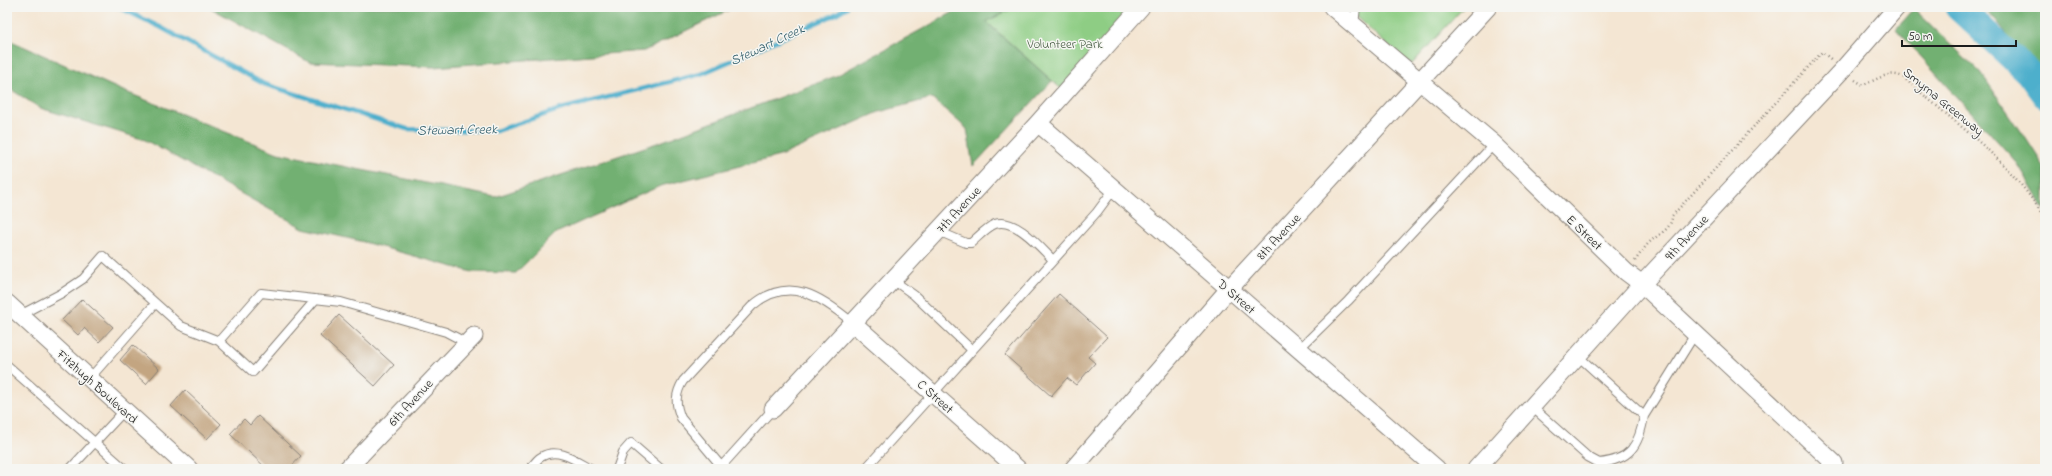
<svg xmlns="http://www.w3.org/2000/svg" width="2052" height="476" viewBox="0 0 2052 476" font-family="'Indie Flower',sans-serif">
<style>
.green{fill:#8ecd84;stroke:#557450}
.forest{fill:#72b072;stroke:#476647}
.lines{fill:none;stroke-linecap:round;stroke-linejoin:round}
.stream{stroke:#4dafcc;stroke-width:4.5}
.river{stroke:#4dafcc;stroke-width:27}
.building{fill:#c3a581}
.service-casing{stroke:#888178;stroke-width:10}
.minor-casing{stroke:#888178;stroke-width:19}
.path{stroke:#888178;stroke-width:2.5;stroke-dasharray:1 3;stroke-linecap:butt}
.service{stroke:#fff;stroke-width:8}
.minor{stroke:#fff;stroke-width:17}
.labels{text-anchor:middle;stroke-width:3;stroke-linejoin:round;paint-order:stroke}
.park-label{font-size:13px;fill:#445a40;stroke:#f6f6f2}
.street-label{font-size:13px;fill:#1c1c1c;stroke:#f6f6f2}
.water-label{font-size:14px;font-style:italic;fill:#325e6b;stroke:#f6f6f2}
</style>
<rect width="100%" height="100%" fill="#f6f6f2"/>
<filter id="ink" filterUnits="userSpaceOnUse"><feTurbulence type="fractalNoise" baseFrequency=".025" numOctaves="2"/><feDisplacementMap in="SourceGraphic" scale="8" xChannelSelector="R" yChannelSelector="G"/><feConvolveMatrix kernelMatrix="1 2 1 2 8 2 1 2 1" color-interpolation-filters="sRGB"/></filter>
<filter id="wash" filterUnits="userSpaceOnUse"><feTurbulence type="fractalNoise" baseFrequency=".012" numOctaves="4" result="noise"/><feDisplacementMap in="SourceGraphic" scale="16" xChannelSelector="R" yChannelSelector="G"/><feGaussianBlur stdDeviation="0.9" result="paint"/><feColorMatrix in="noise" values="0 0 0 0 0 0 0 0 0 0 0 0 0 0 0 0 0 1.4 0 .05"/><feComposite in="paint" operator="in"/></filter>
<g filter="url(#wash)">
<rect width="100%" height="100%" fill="#f4e6d3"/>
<path class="green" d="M970,7H1147L1068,95Z
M1345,7H1464L1412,64L1396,53Z"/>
<path class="forest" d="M209,7H735L644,51L433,67L309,62Z
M963,7H1015L986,22L1052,81L973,166L967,129L932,98L879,112L780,156L660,186L556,233L516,273L472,272L360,241L303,228L145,140L40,108L7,87V39L121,90L278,153L495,197L663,141L836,76Z
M1982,7H2037L2045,18V85L1996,20Z
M1914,9L1981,73L2025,137L2045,168V210L2018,164L1896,29Z"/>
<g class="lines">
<path class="stream" d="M118,7L160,27L264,84L407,129L496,131L561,109L701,74L834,15L847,7"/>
<path class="river" d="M1958,7L2028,72L2045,95"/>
</g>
<g id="blocks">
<path class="building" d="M1059,294L1107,337L1088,357L1095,363L1076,385L1067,378L1051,396L1005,355Z
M82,299L113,327L99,342L84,328L78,335L62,320Z
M339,315L394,365L375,386L320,336Z
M133,345L159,369L146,384L120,360Z
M185,390L221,424L207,439L171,406Z
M258,416L301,456L289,469H267L230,434L244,419L250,425Z"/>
</g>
</g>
<g filter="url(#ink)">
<use href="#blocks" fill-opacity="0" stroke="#888178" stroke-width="1"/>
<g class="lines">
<defs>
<path id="service" d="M1354,25L1356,7
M938,231L966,243H971C978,237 987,227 995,224C1015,217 1040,247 1053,260
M893,280L914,295L972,350
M20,315L62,293L83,279L103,256L181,326L219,341L261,293L341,302L446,332L467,343
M219,341L253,372L316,299
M1299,349L1348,301L1494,144
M7,365L125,469
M90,378L155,304
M1532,407L1588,457L1599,463C1630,460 1639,446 1644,416L1578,356
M1644,416L1695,334
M721,466L681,418C675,404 675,394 683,381L752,306C789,274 822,297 853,323
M70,469L125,410
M530,469C533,465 537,459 541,457C558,446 578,462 592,469
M617,469L623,452L631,443L661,469
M719,469L773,409
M865,469L1097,212L1114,189"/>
<path id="minor" d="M1332,7L1494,144L1626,272L1642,284L1834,463L1829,469
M1038,123L1437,469
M7,303L189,469
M853,323L1018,469
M773,409L1038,123L1141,7
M347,469L474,336
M1073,469L1229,289L1488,7
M1476,469L1642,284L1843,69L1897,7"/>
</defs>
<use href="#service" class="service-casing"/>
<use href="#minor" class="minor-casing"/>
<path class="path" d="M1855,80L1863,85C1877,80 1888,70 1903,77C1953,122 2011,160 2045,219
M1635,261C1640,254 1646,245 1652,240C1660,234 1672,228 1672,216L1822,52L1832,60"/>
<use href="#service" class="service"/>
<use href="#minor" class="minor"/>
</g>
</g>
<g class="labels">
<g class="park-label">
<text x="1065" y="48">Volunteer Park</text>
</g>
<g class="street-label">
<text transform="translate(1944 101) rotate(39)" y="5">Smyrna Greenway</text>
<text transform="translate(958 209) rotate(-47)" y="5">7th Avenue</text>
<text transform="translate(1585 232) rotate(44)" y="5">E Street</text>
<text transform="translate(1278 236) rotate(-47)" y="5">8th Avenue</text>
<text transform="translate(1686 237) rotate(-47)" y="5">9th Avenue</text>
<text transform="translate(1237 296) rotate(41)" y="5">D Street</text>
<text transform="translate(98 386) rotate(42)" y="5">Fitzhugh Boulevard</text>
<text transform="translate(936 396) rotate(42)" y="5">C Street</text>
<text transform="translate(410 402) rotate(-47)" y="5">6th Avenue</text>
</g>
<g class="water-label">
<text transform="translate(767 44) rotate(-25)" y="5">Stewart Creek</text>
<text transform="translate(457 129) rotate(-1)" y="5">Stewart Creek</text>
</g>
</g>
<rect width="2052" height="476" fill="none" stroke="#f6f6f2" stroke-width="24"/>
<path d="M1902 40v6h114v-6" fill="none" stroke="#1c1c1c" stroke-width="2"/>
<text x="1908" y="40" font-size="12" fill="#1c1c1c" stroke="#f6f6f2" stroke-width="3" paint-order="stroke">50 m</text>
</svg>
